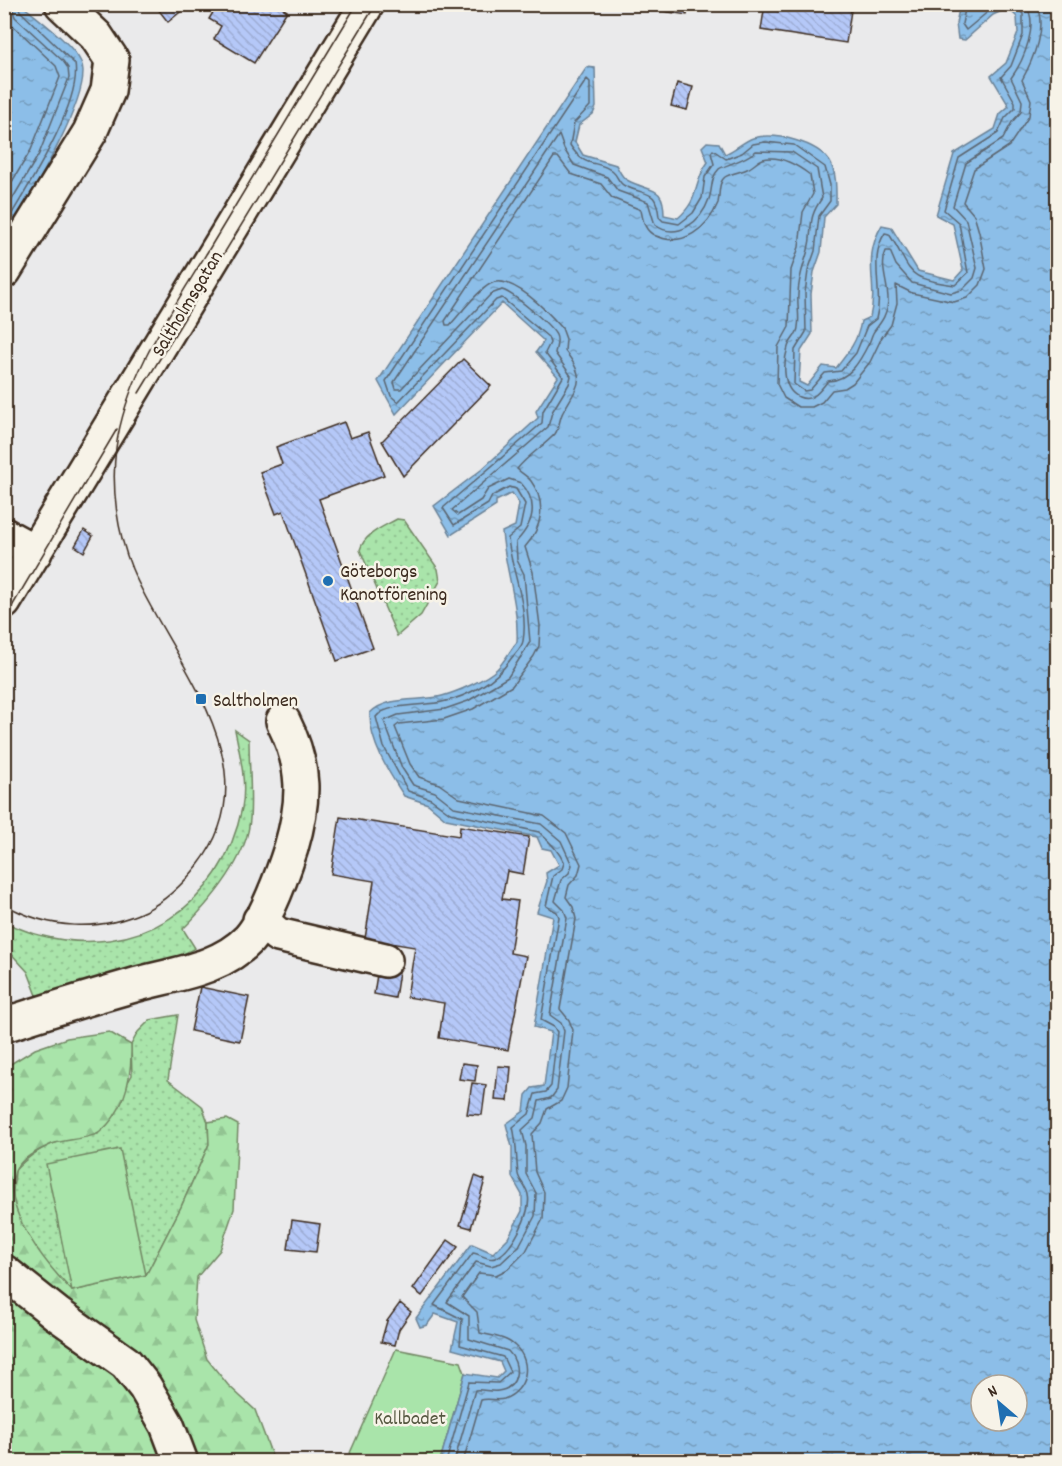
<svg xmlns="http://www.w3.org/2000/svg" width="1062" height="1466" viewBox="0 0 1062 1466" font-family="Dekko,sans-serif">
<style>
.grass{fill:url(#grass-dots);stroke:#728764;stroke-width:1.5}
.forest{fill:url(#forest-firs);stroke:#728764;stroke-width:1.5}
.park{fill:#a9e4aa;stroke:#728764;stroke-width:1.5}
.water{fill:url(#water-ripples);stroke:#6c8397;stroke-width:1.5;fill-rule:evenodd}
.lines{fill:none;stroke-linecap:round;stroke-linejoin:round}
.shore{stroke:#5b656f;stroke-width:1.5}
.building{fill:url(#building-back-hatch);stroke:#3b2a1e;stroke-width:1.5}
.minor-casing{stroke:#3b2a1e;stroke-width:38}
.minor{stroke:#f7f3e8;stroke-width:33}
.tram{stroke:#3b2a1e;stroke-width:1.5}
.poi-dot{fill:#1f6fb2;stroke:#f7f3e8;stroke-width:2}
.labels{text-anchor:middle;stroke-width:5;stroke-linejoin:round;paint-order:stroke}
.street-label{font-size:20px;fill:#3b2a1e;stroke:#f7f3e8}
.poi-label{font-size:20px;fill:#3b2a1e;stroke:#f7f3e8;text-anchor:start}
.park-label{font-size:20px;fill:#565841;stroke:#f7f3e8}
</style>
<defs>
<pattern id="grass-dots" width="8" height="8" patternUnits="userSpaceOnUse" patternTransform="scale(1.5)"><rect width="8" height="8" fill="#a9e4aa"/><path d="M2 2h.1M6 6h.1" fill="none" stroke="#92c492" stroke-width="1.8" stroke-linecap="round"/></pattern>
<pattern id="forest-firs" width="22" height="20" patternUnits="userSpaceOnUse" patternTransform="scale(1.5)"><rect width="22" height="20" fill="#a9e4aa"/><path d="M5 1l3.5 6h-7zM16 11l3.5 6h-7z" fill="#92c492"/></pattern>
<pattern id="water-ripples" width="26" height="14" patternUnits="userSpaceOnUse" patternTransform="scale(1.5)"><rect width="26" height="14" fill="#8cbee8"/><path d="M2 4q2-2 4 0t4 0M15 11q2-2 4 0t4 0" fill="none" stroke="#749bbb"/></pattern>
<pattern id="building-back-hatch" width="6" height="6" patternUnits="userSpaceOnUse" patternTransform="scale(1.5)"><rect width="6" height="6" fill="#b5c8f8"/><path d="M-1 5l2 2M0 0l6 6M5-1l2 2" fill="none" stroke="#9dacd4"/></pattern>
</defs>
<rect width="100%" height="100%" fill="#eaeaeb"/>
<filter id="ink" filterUnits="userSpaceOnUse"><feTurbulence type="fractalNoise" baseFrequency=".0167" numOctaves="2"/><feDisplacementMap in="SourceGraphic" scale="12" xChannelSelector="R" yChannelSelector="G"/><feConvolveMatrix kernelMatrix="1 2 1 2 8 2 1 2 1" color-interpolation-filters="sRGB"/></filter>
<g filter="url(#ink)">
<path class="grass" d="M397,519L404,520L438,569L440,581L421,615L397,636L360,550C364,534 383,527 397,519Z
M235,730L249,740C249,766 252,793 250,819C247,860 210,902 183,929L195,948L169,962L38,998L28,972L5,947L4,922C16,927 27,932 39,935C137,961 222,907 242,808C247,783 240,755 235,730Z
M178,1015L168,1080L202,1106L208,1122L209,1144L181,1207L146,1275L72,1291C48,1266 20,1235 13,1199C12,1190 15,1179 15,1170C43,1142 60,1140 98,1134L132,1075L131,1045L138,1032L150,1020Z"/>
<path class="forest" d="M109,1032L131,1045C132,1077 126,1110 100,1132C92,1139 64,1139 52,1144C39,1150 21,1158 15,1171C0,1209 48,1266 72,1291L146,1275L181,1207L209,1144L208,1122L227,1119L238,1125L234,1209L220,1250L197,1277L194,1320L207,1359L228,1385L255,1410L274,1461H5L4,1068L35,1049L67,1038Z"/>
<path class="park" d="M120,1149L146,1275L72,1291L46,1164Z
M396,1349L461,1362L465,1373L440,1461L346,1462Z"/>
<path class="water" d="M5,5H22C38,19 72,43 81,62C96,91 22,210 5,239Z
M960,5H1057V1461H440L465,1373L497,1378L504,1371L500,1362L452,1349L458,1322L435,1314L427,1325L420,1327L416,1318L472,1244L493,1253L508,1238L522,1211V1195L512,1177V1147L506,1124L524,1111L526,1095L532,1088L544,1086L551,1032L534,1027L553,917L537,912L547,881L546,873L559,865L551,850L542,848L537,837L446,819L428,804L404,796C389,773 369,742 370,713C388,695 420,702 442,696C457,692 487,679 497,669C505,661 510,650 517,642C519,604 505,569 502,532L515,526L519,504L512,493L496,501V506L451,535L434,506L481,470L538,418L536,411L558,377L536,352L544,341L502,303L396,414L378,381L587,67L595,68L596,107L593,114L579,125L575,142L583,155L616,165C619,170 622,178 627,180C650,193 664,184 664,215L678,218C701,198 692,184 708,162L702,147L707,142L719,143L725,154C735,150 744,141 753,138C776,132 817,142 830,162C837,174 836,191 836,204L824,217L821,252L814,272L811,294L812,334L801,351L799,382L807,386L823,366L836,368C848,353 858,341 861,321L870,317C879,282 861,261 882,225L891,227L918,271L954,280L963,270L953,224L936,215L954,154L995,129L1000,114L1009,106L991,76L1006,63L1018,33L1017,17L1008,8L993,15L965,40L958,39L956,23ZM981,1385H1017V1421H981Z"/>
<g class="lines">
<path class="shore" d="M966,4L962,24L966,30L990,10L1001,4
M4,17L56,66L60,77L31,150L4,195
M4,213L39,154L69,78L68,68L63,61L15,17L11,4
M4,227C25,191 82,104 75,64L20,11L18,4
M446,1462L469,1382L498,1383L510,1372L503,1357L460,1345L462,1319L434,1305L473,1253C479,1253 488,1261 495,1258C512,1252 532,1212 528,1195C527,1187 519,1181 518,1174C516,1158 517,1143 513,1127L529,1114L535,1094L546,1092L551,1086L557,1032L554,1027L541,1020L559,917L557,912L546,906L553,876L562,869L564,863C558,849 549,842 539,832L450,813L431,799L408,791L384,747L376,717C386,703 426,706 442,702C467,697 496,681 510,660C514,654 522,648 523,641C529,607 511,571 508,538L520,528L525,504L516,489L509,487L492,496L488,504L454,525L443,508L542,423L543,411L563,377L545,353L550,343L548,337L502,298L496,300L398,402L391,396L386,381L587,79L590,82V106L574,123L570,145C586,171 598,158 613,172C618,176 618,183 625,186C648,197 656,188 659,217L663,221L679,224L693,213L702,198L705,177L714,164L711,153L713,150L726,159L742,153L753,144L765,142L794,145L825,167L830,185V201L819,216L815,251L808,271L805,293L806,332L795,350L794,384L804,391L810,390L825,373L841,371L856,353L867,326L876,319C884,291 868,259 885,233L889,234C914,272 902,278 955,285L968,273L959,223L944,210L959,158L998,133L1005,118L1015,108V102L1001,77L1011,66L1023,35V14L1013,4
M454,1462L475,1390C482,1389 490,1392 498,1391C520,1388 521,1364 508,1351L469,1339V1316L447,1302L476,1262L491,1266L501,1263L519,1246L535,1216L536,1193L526,1174V1146L522,1130L535,1118L539,1101L551,1098L557,1090L564,1031L561,1023L550,1015L567,918L564,910L555,901L561,880L569,873L572,865L561,841L541,824L454,807L435,792L413,785L402,768L384,721L398,715L445,709L468,701L508,677L530,642L524,574L517,560L516,542C533,524 540,504 521,483L509,479L488,489L481,500L458,515L452,510L548,427L552,412L569,384L571,376L555,353C556,347 559,341 556,335C551,325 512,292 502,290L491,294L401,389H396L394,382L559,135L564,149L574,165L607,177L618,191L648,202L655,225C677,241 701,222 709,199C713,188 710,178 719,169C722,166 746,160 756,151L792,152L817,169L822,198C806,221 814,226 808,250C804,265 798,278 798,295C797,306 800,317 798,327C798,335 790,340 788,347C783,363 782,390 799,397C813,403 820,390 828,381C850,380 860,361 869,343C871,339 872,333 875,330C882,321 887,314 888,302C889,285 879,267 886,251H890L896,265L912,283L951,293L962,290L974,278L977,268L966,220L953,206L966,163L1003,139L1012,122L1021,112L1022,101L1011,78C1023,62 1041,21 1024,4
M463,1462L481,1400C488,1398 497,1401 504,1399C527,1391 533,1362 515,1346C506,1337 492,1336 480,1333L477,1312L462,1297L479,1273L496,1275L508,1269L526,1251L543,1219L544,1192L535,1172L532,1134L542,1123L547,1109L561,1101L567,1088L573,1030L569,1020L560,1009L576,919L573,907L566,897L569,885L578,875L581,864L566,833L544,816L459,798L439,784L419,777L410,764L395,727L399,724L444,719L473,709L512,686L534,656L539,646L540,626L533,572L525,547C542,528 547,503 531,481C527,476 521,473 517,469C528,455 544,446 555,434C560,427 559,419 563,412C579,384 587,379 565,351L566,339L562,328C549,313 511,272 490,284C475,293 462,312 450,325H446L445,321L554,157H558L571,174L601,184L612,198L641,210C643,220 644,231 656,236C683,248 708,228 718,203C720,195 718,182 725,177C731,173 741,172 747,169C753,167 757,161 763,159C779,155 797,165 810,175L813,194L803,212L799,247L791,270L789,327L778,347L777,384L784,398L798,407H812L822,402L832,390L845,388L853,383L870,362L882,337L891,325L897,303L896,285L912,293L954,302L967,298L980,285L986,269L979,232L974,215L963,202L974,169L1009,146L1029,116L1031,100L1022,80C1033,60 1047,27 1036,4"/>
</g>
<path class="building" d="M154,4H190L168,22Z
M218,4H276L287,11L254,63L214,39L221,26L209,19Z
M638,4H689L687,15L638,7Z
M765,4H852L846,43L761,30Z
M677,83L693,87L687,110L671,106Z
M463,359L491,386L403,476L382,441Z
M344,422L350,438L368,432L384,475L319,499L373,648L337,661L283,511L276,514L260,472L282,464L276,447Z
M84,530L93,536L84,552L75,546Z
M340,817L459,836L460,826L529,837L523,874L507,871L502,899L518,901L510,953L526,956L508,1050L439,1038L444,1003L407,997L415,947L365,939L374,881L331,874Z
M378,968L399,972L395,998L374,994Z
M200,987L249,997L240,1041L191,1031Z
M462,1063L477,1065L475,1081L459,1079Z
M498,1066L511,1067L508,1101L495,1100Z
M472,1083L486,1085L482,1115L467,1114Z
M475,1176L485,1180L471,1228L460,1225Z
M292,1220L320,1224L316,1252L288,1249Z
M448,1240L458,1247L422,1296L413,1289Z
M400,1303L411,1312L399,1329L395,1345L381,1342L387,1321Z"/>
<g class="lines">
<defs>
<path id="minor" d="M4,271L90,132L108,91L112,60L96,36L62,4
M4,535L35,552
M4,602L367,4
M260,920L278,935L385,960
M4,1025C46,1011 89,998 131,986C171,974 218,971 249,939C266,920 283,873 291,848C305,800 306,767 283,721
M4,1272L57,1314L126,1363L145,1387L167,1425L181,1462"/>
</defs>
<use href="#minor" class="minor-casing"/>
<use href="#minor" class="minor"/>
<path class="tram" d="M139,393L376,4
M4,620L117,429
M4,904C48,930 101,932 145,911C167,900 183,884 198,865C276,766 170,659 132,569C117,532 111,488 116,448C126,373 176,305 214,241C261,162 309,83 357,4"/>
</g>
</g>
<g class="poi-dot">
<circle cx="328" cy="581" r="6"/>
<rect x="195" y="693" width="12" height="12" rx="3"/>
</g>
<g class="labels">
<g class="street-label">
<text transform="translate(186 303) rotate(-59)" y="7">Saltholmsgatan</text>
</g>
<g class="poi-label">
<text x="340" y="577">Göteborgs<tspan x="340" dy="23">Kanotförening</tspan></text>
<text x="213" y="706">Saltholmen</text>
</g>
<g class="park-label">
<text x="410" y="1424">Kallbadet</text>
</g>
</g>
<rect width="1062" height="1466" fill="none" stroke="#f7f3e8" stroke-width="24"/>
<rect x="12" y="12" width="1038" height="1442" fill="none" stroke="#3b2a1e" stroke-width="2" filter="url(#ink)"/>
<g transform="translate(999 1403) rotate(331)"><circle r="28" fill="#f7f3e8" stroke="#aca397" stroke-width="1.5"/>
<path d="M0-4.5L10 22L0 15L-10 22Z" fill="#1f6fb2"/>
<text y="-9" font-size="16" font-weight="bold" text-anchor="middle" fill="#3b2a1e">N</text>
</g>
</svg>
